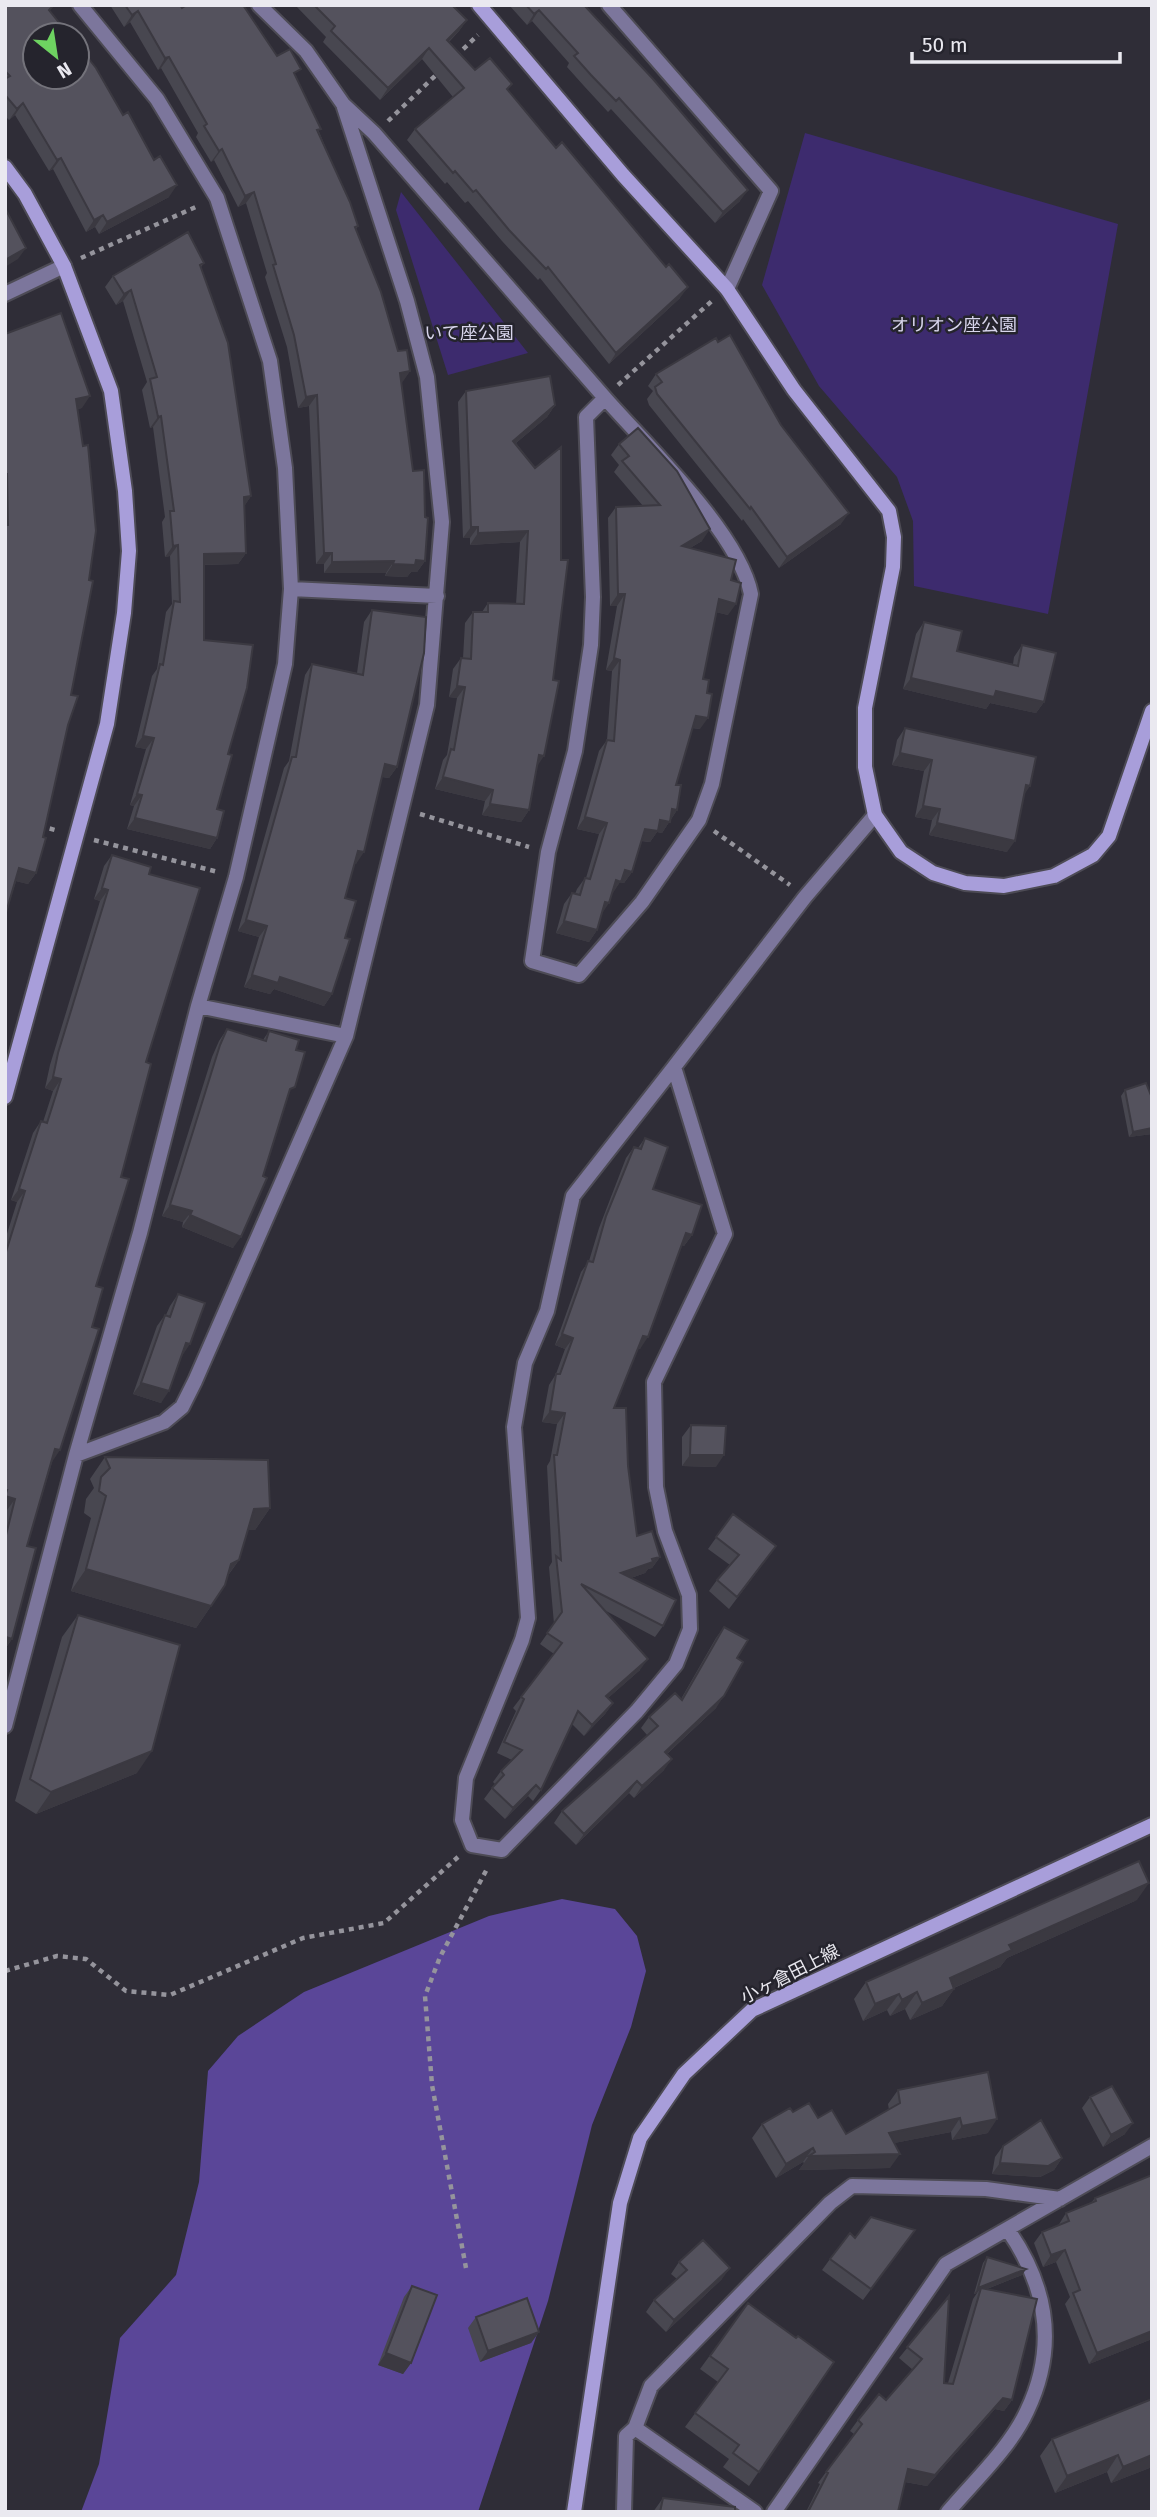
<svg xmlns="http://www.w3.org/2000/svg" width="1157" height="2517" viewBox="0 0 1157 2517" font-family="'Fira Sans','Noto Sans JP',sans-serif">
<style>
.green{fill:#3d2b6e}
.forest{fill:#5a4698}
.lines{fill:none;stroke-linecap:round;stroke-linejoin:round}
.street-casing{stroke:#4d4b55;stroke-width:18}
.secondary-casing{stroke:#4d4b55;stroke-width:18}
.path{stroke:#95949c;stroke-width:4.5;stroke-dasharray:5 5;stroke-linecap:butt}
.street{stroke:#7c769c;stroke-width:14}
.secondary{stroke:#a89eda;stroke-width:14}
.wall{fill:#484750}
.shaded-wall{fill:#3b3941}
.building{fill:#54525d;stroke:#3b3941;stroke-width:2}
.labels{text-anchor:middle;stroke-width:5;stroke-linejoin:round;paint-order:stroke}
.park-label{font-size:18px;fill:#d8d5ec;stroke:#25242d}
.street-label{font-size:18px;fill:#eae9f0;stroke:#25242d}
</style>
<rect width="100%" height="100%" fill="#2f2d37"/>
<path class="green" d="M805,133L1118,224L1048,614L914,586L913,521L897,477L819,386L762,285Z
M401,192L528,353L448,375L396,210Z"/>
<path class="forest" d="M562,1899L615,1909L637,1936L646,1971L631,2027L592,2125L548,2301L478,2512H81L99,2464L120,2338L176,2275L199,2182L208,2071L238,2036L304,1992L489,1916Z"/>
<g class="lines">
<defs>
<path id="street" d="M259,5L306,51L343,104L374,133L605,398
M609,5L771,191L727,289
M5,294L64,266
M605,398C648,447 739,533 751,594L712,784L699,820L642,902L579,975L532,961L548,852L575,751L591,645L593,597L586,417Z
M291,589L437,596
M198,1006L346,1036
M674,1067L573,1196L547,1311L525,1363L514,1427L528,1618L522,1640L466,1778L462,1820L472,1845L502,1850L637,1711L676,1664L690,1629L689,1595L665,1531L656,1487L654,1382L725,1234L674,1067L805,897L875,815
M76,1455L164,1422L182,1407L195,1381L346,1036L427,705L442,522L427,377L407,301L343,104
M5,1726L76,1455L140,1233L198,1006L236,877L285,664L291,589L285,468L270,361L217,198L157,99L80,5
M635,2428L755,2512
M624,2512L626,2436L635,2428L651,2386L830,2203L852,2186L986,2189L1060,2199
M774,2512L946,2264L1152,2146
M948,2512C974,2481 1010,2448 1027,2411C1058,2346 1047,2286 1008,2230"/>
<path id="secondary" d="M479,5L623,175L727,289L794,390L889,511L894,537L893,567L865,708V767L875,815L901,852L933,873L965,883L1004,886L1054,876L1093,855L1109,836L1152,711
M5,167L25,194L64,266L111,391L125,491L129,551L124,613L107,724L5,1097
M574,2512L620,2203L640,2138L684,2074L752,2010L1152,1825"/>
</defs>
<use href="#street" class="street-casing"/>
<use href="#secondary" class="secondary-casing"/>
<path class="path" d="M456,56L478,35
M388,121L437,74
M81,258L198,206
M618,385L713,300
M420,814L529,847
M40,826L59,831
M714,831L790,885
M94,840L218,872
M5,1971L57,1956L86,1959L126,1991L170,1995L303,1938L384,1923L458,1857
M466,2268L432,2085L425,1996L440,1957L488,1867"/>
<use href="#street" class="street"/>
<use href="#secondary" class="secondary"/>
</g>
<path class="wall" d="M5,5L52,7L49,10L169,197L99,234L95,227L86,232L53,169L49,171L15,115L9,120L5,116Z
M110,5H180L182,8L277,56L296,76L358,226L356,229L398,351L410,371L401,383L425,561L417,572H411L407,577L385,576L386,573H324V564H316L309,406L298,408L287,347L265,277L267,273L246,203L238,207L214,160L211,162L196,137L198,133L161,68L158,70L130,22L124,27Z
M295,5H452L467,20L459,31L449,42L475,70L508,91L680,298L609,364L540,278L538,280L502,241L468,201L465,203L447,182L445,184L407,140L415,129L453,97L422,59L380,100L323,42L326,37Z
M509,5H584L740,201L715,223L611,109L608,112L584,86L567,67L569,63L532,21L527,25Z
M204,263L201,267L251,496L244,506L246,553L238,564L204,565V640L228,754L217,809V838L210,849L127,829L134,806L130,805L146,749L135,747L152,676L157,669L166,612L172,604L170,556L165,557L162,522L165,517L153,427L150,428L142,390L147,382L123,301L116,305L105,287L113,276Z
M5,334L82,408L77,409L71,695L68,725L43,837L36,873L28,884L16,881L5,916Z
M656,374L781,425L841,524L779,568L743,519L742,521L649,405L647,399L653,391L648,386Z
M466,391L555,405L547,417L516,443L535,468L537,766L529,810L521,822L482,815L485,801L435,789L443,760L447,755L457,698L449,697L453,669L461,658H463L465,623L473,612H482L488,603L516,604L520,542L470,545V538H463L458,402Z
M619,444L702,541L690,548L731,580L728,615L716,612L703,679L700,729L692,728L676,785L677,810L662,833L657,832L650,842L641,841L632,872L624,883L620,882L612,893L601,914L597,930L589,942L556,933L564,904L572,893L575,894L577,889L585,878H586L599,834L577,829L599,751L607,740L612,671L606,670L617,606H610L608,518L616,507L643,506L614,472L619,465L611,455Z
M372,610L397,767L389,778L382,777L356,864L355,863L345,898V938L332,994L324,1006L274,989L270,994L244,987L259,937L238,931L284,768L289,761L305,675L312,664L357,673L364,622Z
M924,622L957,651L1013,664L1014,657L1022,645L1044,702L1036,713L990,703L986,709L903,689L916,634Z
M905,728L1024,795L1007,852L929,835L932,820L915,817L924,771L892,765L897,740Z
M112,855L149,874L146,1062L96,1286L52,1462L27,1546L12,1639L5,1649V1519L7,1510L5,1509V1240L17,1202L11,1200L33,1133L41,1121L43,1122L53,1091L45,1088L50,1065L100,901L94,899L104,866Z
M227,1029L263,1040L269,1031L296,1050L287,1098L233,1248L182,1227L183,1222L162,1216L212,1057L219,1041Z
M1125,1090L1152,1134L1129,1137L1121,1096Z
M645,1138L653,1189L692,1235L684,1246L682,1245L640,1349L638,1348L614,1408L628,1466L637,1536L660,1557L652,1568L648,1569L645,1573L631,1578L663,1626L655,1637L606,1611L640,1670L608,1698L613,1703L605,1714L584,1736L572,1724L541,1790L533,1801L528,1796L505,1819L484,1799L495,1784L493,1782L501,1771L512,1760L497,1753L516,1711L513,1708L554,1654L540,1644L554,1624L549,1567L552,1562L547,1466L550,1461L557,1424L542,1422L549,1385L556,1374L565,1349L555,1345L581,1272L589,1261L599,1228L626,1158L634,1147L638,1148Z
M178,1294L182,1356L161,1403L133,1394L157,1326L165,1315H166L170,1306Z
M691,1425L716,1467L682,1466V1437Z
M105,1457L270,1508L255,1530H248L239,1560L227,1577L211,1606L196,1628L71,1591L91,1518L84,1513L86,1499L94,1488L90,1479Z
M733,1514L768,1557L729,1609L709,1591L717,1580L730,1565L708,1549Z
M78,1615L137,1773L36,1814L15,1801L62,1637Z
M724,1627L737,1658L716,1708L667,1754L664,1770L634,1798L629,1793L576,1845L554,1823L562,1811L647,1735L641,1728L649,1717L681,1699L716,1638Z
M1137,1900L1007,1958L1000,1967L954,1988V1989L942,2006L910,2020L905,2009L890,2016L887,2010L863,2021L854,1999L866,1982Z
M988,2072V2133L952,2140L951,2132L894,2143L890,2168L799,2170L804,2163L803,2162L776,2178L752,2138L762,2124L793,2112L818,2118L846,2134L889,2110L888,2104L898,2090Z
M1090,2097L1125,2134L1103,2147L1082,2108Z
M1003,2146L1062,2158L1054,2170L1040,2177L992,2174L995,2157Z
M1095,2198L1152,2339L1089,2364L1065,2304L1070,2297L1056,2262L1043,2267L1034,2243L1042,2232L1058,2226L1066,2213L1091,2203Z
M855,2238L907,2241L863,2300L822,2270L830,2259Z
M987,2257L1026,2269L1022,2275L987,2289L1012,2400L1004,2411L995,2409L927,2486L905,2482L898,2512H806L820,2484L818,2483L854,2434L850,2431L858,2420L886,2400L913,2370L899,2358L949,2296L944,2383H948L973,2299L977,2293L974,2294L983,2263Z
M679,2262L722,2279L666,2332L646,2312L654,2300L677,2279L671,2274Z
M412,2286L411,2363L403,2374L378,2365L404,2297Z
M748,2303L796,2338L834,2362L749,2486L723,2467L729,2459L685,2427L718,2382L700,2369Z
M476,2317L539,2332L531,2343L480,2362L468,2328Z
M1152,2399V2467L1111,2483L1107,2472L1055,2493L1040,2456L1052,2439Z
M663,2498L735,2512H653Z"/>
<path class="shaded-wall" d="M539,10L532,21L527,25L534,14Z
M138,11L130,22L124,27L132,15Z
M467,20L459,31L439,51L447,40Z
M429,48L422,59L380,100L388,88Z
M169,57L161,68L158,70L165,58Z
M23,103L15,115L9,120L17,109Z
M222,149L214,160L211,162L219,151Z
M61,158L53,169L49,171L57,160Z
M177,185L169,197L99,234L107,222Z
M748,190L740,201L715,223L723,212Z
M254,192L246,203L238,207L245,196Z
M103,215L95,227L86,232L94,220Z
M26,248L18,259L5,267V260Z
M688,287L680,298L609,364L616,353Z
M131,290L123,301L116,305L124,294Z
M410,371L402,383L392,384L400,373Z
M317,395L309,406L298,408L306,397Z
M90,396L82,408L68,411L76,399Z
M555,405L547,417L505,452L513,441Z
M161,416L153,427L150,428L158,417Z
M251,496L244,507V497Z
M849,513L841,524L779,568L787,557Z
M471,527H478L470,538H463Z
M710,529L702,541L674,557L682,546Z
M528,531L520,542L470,545L478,533Z
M178,545L170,556L165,557L173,546Z
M246,553L238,564L196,565L204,554Z
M324,553H332L324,564H316Z
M416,560L425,561L417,572H411L407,577L385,576L393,564Z
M394,561L386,573H324L332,562Z
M618,594H625L617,606H610Z
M719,599L736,604L728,615L711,611Z
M614,658L620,660L612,671L606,670Z
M911,678L996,691L1044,702L1036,713L990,703L986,709L903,689Z
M457,686L465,687L457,698L449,697Z
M696,716L708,718L700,729L688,727Z
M143,736L154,738L146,749L135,747Z
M900,753L932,760L924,771L892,765Z
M539,755L544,756L536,768Z
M385,764L397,767L389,778L377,776Z
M443,777L493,790L485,801L435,789Z
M1026,785L1030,786L1022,798Z
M137,794L142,795L134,806L130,805Z
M490,804L529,810L521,822L482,815Z
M923,806L940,809L932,820L915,817Z
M672,809L677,810L662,833L657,832L650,842L637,840L645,829L660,820Z
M585,817L607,823L599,834L577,829Z
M135,818L217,838L210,849L127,829Z
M937,823L1015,841L1007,852L929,835Z
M358,851L364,852L356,864L350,862Z
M19,868L36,873L28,884L11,880Z
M625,870L632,872L624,883L620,882L613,893L608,891Z
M102,888L108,890L100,901L94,899Z
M605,902L609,903L601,915Z
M246,920L267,926L259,937L238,931Z
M564,921L597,930L589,942L556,933Z
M252,975L280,977L332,994L324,1006L274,989L270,994L244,987Z
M53,1077L61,1079L53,1091L45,1088Z
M1152,1128V1134L1129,1137L1133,1132Z
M19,1189L25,1191L17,1202L11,1200Z
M170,1205L192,1211L183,1222L162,1216Z
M190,1215L241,1237L233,1248L182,1227Z
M686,1233L692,1235L684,1246L678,1244Z
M562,1334L573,1338L565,1349L555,1345Z
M643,1336L648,1337L640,1349L635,1347Z
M186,1343L190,1344L182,1356L178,1354Z
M141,1383L169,1391L161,1403L133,1394Z
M550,1411L565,1413L557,1424L542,1422Z
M55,1449L60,1450L52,1462L47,1460Z
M690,1455H724L716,1467L682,1466Z
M5,1496L15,1499L7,1510L5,1509Z
M270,1508L255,1530H239L254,1509Z
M660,1557L652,1568L648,1569L645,1573L613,1584L621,1573Z
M239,1560L223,1582L231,1564Z
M86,1569L211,1606L196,1628L71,1591Z
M6,1637L12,1639L5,1649V1638Z
M648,1659L640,1670L598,1707L606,1696Z
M724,1696L716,1708L657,1763L665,1752Z
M613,1703L605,1714L584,1736L592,1725Z
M152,1751L137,1773L36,1814L51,1792Z
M672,1759L664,1770L634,1798L642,1786Z
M637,1781L629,1793L576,1845L584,1834Z
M536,1785L528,1796L505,1819L513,1808Z
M1149,1883L1137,1900L1007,1958L1000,1967L938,1995L950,1978L1009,1945Z
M954,1989L942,2006L910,2020L922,2003Z
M917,1992L905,2009L890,2016L902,2000Z
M899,1994L887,2010L863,2021L875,2004Z
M960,2118L951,2132L879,2146L889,2133Z
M997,2119L988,2133L952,2140L962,2126Z
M1133,2123L1125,2134L1103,2147L1111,2135Z
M813,2148L803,2162L776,2178L786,2164Z
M900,2154L890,2168L799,2170L809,2156Z
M1062,2158L1054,2170L1040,2177L992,2174L1000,2163Z
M1065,2250L1056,2262L1043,2267L1051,2255Z
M730,2268L722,2279L666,2332L674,2320Z
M1026,2269L1022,2275L979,2292L981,2288L977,2293L974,2294L978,2288Z
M1152,2331V2339L1089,2364L1097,2353Z
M539,2332L531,2343L480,2362L488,2351Z
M386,2353L411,2363L403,2374L378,2365Z
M1003,2398L1012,2400L1004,2411L995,2409L927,2486L900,2481L908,2469Z
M1118,2455L1107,2472L1055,2493L1067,2476Z
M1152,2455V2467L1111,2483L1123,2467Z"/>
<path class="building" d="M5,5H50L52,7L49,10L69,35H35V77H77V44L96,68L123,115L128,112L154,160L160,156L177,185L107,222L103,215L94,220L61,158L57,160L23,103L17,109L5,95V79L10,76L5,71Z
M125,5H180L182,8L187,5H243L277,56L290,49L301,69L294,73L321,129L317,130L350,202L358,226L355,227L381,292L398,351L407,350L410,371L400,373L413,471L424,470L425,517L428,518L425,561L416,560L415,565L393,564L394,561L332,562V553H324L317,395L306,397L294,335L273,265L276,264L254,192L245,196L222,149L219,151L204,126L207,124L169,57L165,58L138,11L132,15Z
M314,5H452L467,20L447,40L475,70L490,58L512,84L507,89L556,148L562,142L666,267L669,264L688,287L616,353L548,267L546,269L509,230L476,190L473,192L455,171L453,173L415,129L464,88L429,48L388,88L331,31L335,26Z
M526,5H584L653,79L748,190L723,212L619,98L616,101L591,75L574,56L578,53L539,10L534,14Z
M5,208L26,248L5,260Z
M188,232L204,263L200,265L228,343L251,496L244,497L246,553L204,554V640L253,645L247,688L228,754L232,755L217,809L224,811L217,838L135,818L142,795L137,794L154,738L143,736L160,664L163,665L174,601L180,602L178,545L173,546L170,511H174L161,416L158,417L150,379L157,377L131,290L124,294L113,276Z
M61,313L90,396L76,399L83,446L88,445L96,531L89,580L93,581L71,695L78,696L68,725L43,837L46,838L36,873L19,868L5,916V525H8L7,474H5V334Z
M730,335L781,425L849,513L787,557L751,507L750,509L657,394L655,387L662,382L656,374L716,338L718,342Z
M550,376L555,405L513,441L535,468L561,447V560H568L553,680L559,681L544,756L539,755L529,810L490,804L493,790L443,777L451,749L454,750L465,687L457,686L461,658L471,659L473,612H488V603L524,604L528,531L478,533V527H471L466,391Z
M638,428L677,471L710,529L682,546L736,560L731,580L741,583L736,604L719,599L703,679L709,680L707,693L712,694L708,718L696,716L676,785H681L677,810L672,809L670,822L660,820L658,831L645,829L632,872L625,870L621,882L616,880L609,903L605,902L597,930L564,921L572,893L580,895L585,878L590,879L607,823L585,817L607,740L614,741L620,660L614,658L625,594H618L616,507L660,505L622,461L629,456L619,444Z
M372,610L426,617L424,653L397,767L385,764L364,852L358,851L345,898L356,901L345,938L350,939L332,994L280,977L278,983L252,975L267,926L246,920L292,757H296L312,664L363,675Z
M924,622L962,631L957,651L1018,666L1022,645L1056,653L1044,702L996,691L994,697L911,678Z
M905,728L1036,757L1030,786L1026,785L1015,841L937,823L940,809L923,806L932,760L900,753Z
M112,855L151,867L149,874L200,888L146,1062L151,1064L121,1177L129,1179L96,1286L103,1288L92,1327L99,1329L60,1450L55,1449L27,1546L36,1548L12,1639L6,1637L5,1639V1539L15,1499L5,1496L7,1490H5V1255L25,1191L19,1189L41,1121L47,1123L61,1079L53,1077L58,1053L108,890L102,888Z
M227,1029L266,1041L269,1031L299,1040L296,1050L305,1052L295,1087L290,1089L263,1176L267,1178L241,1237L190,1215L192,1211L170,1205L220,1045Z
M1146,1083L1152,1098V1128L1133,1132L1125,1090Z
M645,1138L668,1147L653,1189L702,1205L692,1235L686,1233L648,1337L643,1336L614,1408H626L628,1466L637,1536L652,1531L660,1557L652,1559L653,1562L621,1573L676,1600L663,1626L581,1584L648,1659L606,1696L613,1703L592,1725L578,1711L541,1790L536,1785L513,1808L492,1788L504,1775L501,1771L522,1750L504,1742L524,1699L521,1697L562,1643L547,1633L562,1612L556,1556L561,1560L554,1455H557L565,1413L550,1411L556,1374H560L573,1338L562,1334L588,1261L593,1262L606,1216L634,1147L641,1149Z
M178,1294L205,1303L190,1344L186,1343L169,1391L141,1383L165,1315L170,1317Z
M691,1425L726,1426L724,1455H690Z
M105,1457L268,1460L270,1508L254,1509L239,1560L231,1564L225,1585L211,1606L86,1569L106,1496L99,1491L101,1477L110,1468Z
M733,1514L776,1546L737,1597L717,1580L739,1555L716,1537Z
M78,1615L180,1645L152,1751L51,1792L30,1779Z
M724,1627L748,1640L737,1658L743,1662L724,1696L665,1752L672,1759L642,1786L637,1781L584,1834L562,1811L658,1726L649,1717L675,1693L682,1700Z
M1139,1861L1149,1883L1009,1945L1012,1950L950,1978L954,1989L922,2003L917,1992L902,2000L899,1994L875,2004L866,1982Z
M988,2072L997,2119L962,2126L960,2118L889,2133L900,2154L809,2156L815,2152L813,2148L786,2164L762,2124L790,2108L793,2112L809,2103L818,2118L832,2110L846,2134L900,2103L898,2090Z
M1112,2086L1133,2123L1111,2135L1090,2097Z
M1041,2120L1062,2158L1048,2166L1000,2163L1003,2146Z
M1152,2175V2331L1097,2353L1073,2293L1080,2290L1065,2250L1051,2255L1042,2232L1069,2221L1066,2213L1096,2201L1095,2198Z
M871,2217L915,2230L871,2289L830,2259L850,2233L855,2238Z
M703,2240L730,2268L674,2320L654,2300L687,2270L679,2262Z
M987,2257L1026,2269L978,2288Z
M412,2286L437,2295L411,2363L386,2353Z
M981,2288L1037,2299L1012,2400L1003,2398L935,2475L908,2469L898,2512H808L828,2473L826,2472L862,2424L858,2420L879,2394L886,2400L922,2359L907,2347L949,2296L944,2383L953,2384Z
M527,2298L539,2332L488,2351L476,2317Z
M748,2303L796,2338L798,2336L834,2362L759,2472L733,2453L739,2445L695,2413L728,2369L710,2356Z
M1152,2399V2455L1123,2467L1118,2455L1067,2476L1052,2439Z
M663,2498L735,2507V2512H660Z"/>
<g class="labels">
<g class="park-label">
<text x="954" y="331">オリオン座公園</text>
<text x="469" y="339">いて座公園</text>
</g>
<g class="street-label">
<text transform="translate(790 1974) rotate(-27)" y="6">小ヶ倉田上線</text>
</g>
</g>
<rect width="1157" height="2517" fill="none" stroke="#eae9f0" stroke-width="14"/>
<g transform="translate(56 56) rotate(150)"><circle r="33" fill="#25242d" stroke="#74737b" stroke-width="2"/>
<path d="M0-5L12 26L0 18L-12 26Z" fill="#6ed361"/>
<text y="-10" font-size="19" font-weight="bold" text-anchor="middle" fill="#eae9f0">N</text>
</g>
<path d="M912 52v10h208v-10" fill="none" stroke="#eae9f0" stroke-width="3.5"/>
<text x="922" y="52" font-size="21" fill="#eae9f0" stroke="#25242d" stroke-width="5" paint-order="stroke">50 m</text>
</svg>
